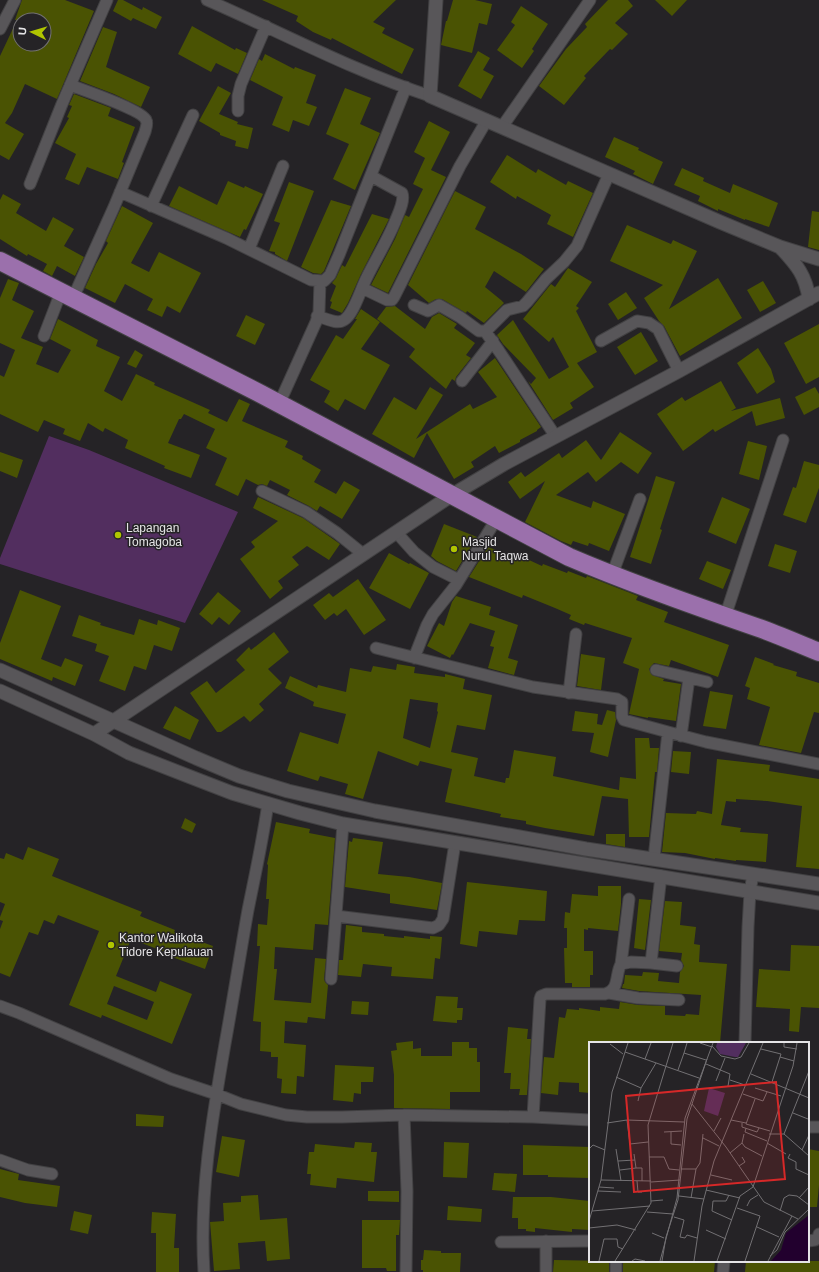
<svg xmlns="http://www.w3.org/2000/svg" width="819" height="1272" viewBox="0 0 819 1272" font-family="Helvetica,sans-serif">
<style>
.green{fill:#522e5f}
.building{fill:#4a5303;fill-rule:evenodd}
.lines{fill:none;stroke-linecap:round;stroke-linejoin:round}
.minor-casing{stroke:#424143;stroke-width:13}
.tertiary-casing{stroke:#424143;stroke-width:15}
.trunk-casing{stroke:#424143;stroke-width:20}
.minor{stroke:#585659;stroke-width:11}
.tertiary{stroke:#585659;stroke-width:13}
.trunk{stroke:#9b70ac;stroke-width:18}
.poi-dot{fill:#b0c500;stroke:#252326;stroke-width:1.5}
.labels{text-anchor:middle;stroke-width:3;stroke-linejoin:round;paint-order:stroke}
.poi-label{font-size:12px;fill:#e5e4e6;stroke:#252326;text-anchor:start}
.inset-road{fill:none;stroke:#727073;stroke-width:1}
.view{fill:#d62828;fill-opacity:0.15;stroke:#d62828;stroke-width:2}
.inset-edge{fill:none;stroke:#e5e4e6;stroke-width:2}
</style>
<rect width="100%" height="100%" fill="#252326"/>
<path class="green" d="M49,436L89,450L238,512L185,623L0,564V558Z"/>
<path class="building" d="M22,0H65L94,11L57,99L25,84L12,113L5,123L24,134L9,160L0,155V56L17,20H15ZM20,20H44V44H20Z
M118,0H123L142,10L143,7L162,17L156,29L133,18L131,21L113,11Z
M262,0H396L373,22L385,28L382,33L414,49L402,74L332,38L331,40L313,32L296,21L298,16Z
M453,0H475L492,4L487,25L479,23L472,53L441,45L446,21H447Z
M608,0H628L633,6L615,23L628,34L612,50L610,49L584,76L586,78L564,105L539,86L566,49L587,27L585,24Z
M655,0H687L672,16Z
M521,6L548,24L532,49L534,51L522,68L497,50L515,25L511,22Z
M192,26L235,50L236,48L247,53L238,74L216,63L211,72L178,54Z
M103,27L117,32L106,67L150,87L141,107L114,94L80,81Z
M478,51L490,58L483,70L494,76L481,99L458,86Z
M265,54L294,69L295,67L316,75L306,103L317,107L309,126L293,120L289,132L272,125L283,97L250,80L259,59L262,61Z
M218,86L231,93L219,114L238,122L237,124L253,128L248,149L235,146L236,141L220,135V133L199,121Z
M345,88L371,98L360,124L380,133L355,190L333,179L349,144L326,134Z
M74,94L111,108L108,116L135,127L122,162L124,163L118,179L87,167L79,185L65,179L76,154L55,143L69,118L67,117L72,106L69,105Z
M429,121L450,132L431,170L446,177L388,293L371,285L395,239L405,215L409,217L423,189L413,184L425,158L414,152Z
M614,137L639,148L638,150L663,162L653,184L633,174L635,171L605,157Z
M507,155L536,173L538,169L566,185L568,181L593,193L573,237L547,224L551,215L517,196L516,199L490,182Z
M682,168L704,178L703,181L730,193L733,184L778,203L769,227L745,219V220L718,209V211L698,201L700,196L674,185Z
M228,181L244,188L245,186L263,194L246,230L244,229L240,237L169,206L179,186L217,205Z
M289,182L314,191L287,261L275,254V252L269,251L280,223L274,221Z
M455,191L486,207L475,229L521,254L544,269L526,292L494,271L485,287L501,300L504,303L484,323L467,311L466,313L442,299H436L429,303L408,285Z
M3,194L21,204L16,213L46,231L53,217L74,229L64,246L84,257L75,276L57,266L52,276L43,271L47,264L28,254L27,256L0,239V200Z
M331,200L351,206L324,271L321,274L313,273L301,267Z
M122,206L153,223L131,263L149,272L159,252L201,273L180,313L167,306L162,317L147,310L153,299L125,284L115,303L85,288L96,264L108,243L106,241Z
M812,211L819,212V250L808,247Z
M372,214L389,219L361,274L348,303L342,313L330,308L332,302L330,301L336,286L332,283L336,278L342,265L345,267Z
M627,225L671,244L673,240L697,251L669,309L718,278L742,318L680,356L664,326L659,321L644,298L663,285L610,261Z
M568,268L592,282L576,306L579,308L576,311L597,352L577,363L594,387L570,403L573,408L553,420L528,381L531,384L536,378L503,344L497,335L513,320L549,379L569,367L553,337L549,342L523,319L551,284L555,287Z
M8,279L19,283L12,300L34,311L21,338L43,347L36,364L58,373L71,350L50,339L58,319L98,340L96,346L120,357L104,391L122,401L136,374L155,383L154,385L210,410L208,413L227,422L239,399L250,404L242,421L288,441L285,447L303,456L302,459L321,470L314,482L336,494L344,481L360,490L342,519L320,506L317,511L309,506L287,495L290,490L270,480L267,486L262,484L258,485L246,479L238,496L215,485L227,458L206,448L215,429L184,414L181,419H179L168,443L200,455L191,478L164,468L165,466L125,448L128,440L105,428L103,432L88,423L80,441L63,434L65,429L44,420L38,432L0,414V375L4,377L15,350L0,343V298Z
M763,281L776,303L760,312L747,290Z
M626,292L637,308L618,320L608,304Z
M395,306L425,329L432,317L439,313L457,324L454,328L475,343L466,355L471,358L456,377L455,381L452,379L446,389L409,357L415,349L377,319L386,307Z
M361,309L380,322L361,349L390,365L365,410L345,399L338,411L324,402L330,391L310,380L336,335L343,339L357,319H355Z
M246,315L265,324L255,345L236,336Z
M819,324V377L806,384L784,343Z
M641,332L658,361L635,375L617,347Z
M758,348L771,369L775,382L757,394L737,363Z
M135,350L143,355L136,368L127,364Z
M495,358L541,427L537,430V431L520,440V442L499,453L495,446L471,462L474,467L454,479L427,433L414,458L372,434L394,397L416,410L430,387L443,395L416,439L470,404L473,409L497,397L478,372Z
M721,381L736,408L731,411L780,398L785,418L756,426L752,411L715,432L713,429L683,451L657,414L682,397L685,401Z
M815,387L819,394V407L804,415L795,397Z
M620,432L652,453L638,474L621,462L596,482L588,472L556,495L591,508L593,501L625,514L609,551L589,543L588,546L573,541L571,545L561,541L525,522L545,481L520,499L508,482L521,472L525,477L559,453L562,458L586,440L601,460Z
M748,441L767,446L759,480L739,474Z
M0,452L23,460L17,478L0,471Z
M804,461L819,465V488L806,523L783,515L793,487L796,488Z
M656,476L675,482L660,529L662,530L651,564L630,557Z
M258,497L303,518L340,544L329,560L307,546L292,557L299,565L278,581L283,588L270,599L240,559L255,547L251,542L278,521L253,508Z
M722,497L750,509L736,544L708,532Z
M444,524L477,537L456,571L437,561L431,556Z
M775,544L797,551L790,573L768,566Z
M488,547L515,557L516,554L542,566L543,564L567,573L568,571L586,578L587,576L638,596L636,600L668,612L664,622L729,645L718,677L671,660L669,666L654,663L649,669L652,675L664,679L663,681L681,684L676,721L648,717V718L629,714L639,669L623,663L632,638L585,623L584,625L569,619L571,615L555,608L523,595L522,598L469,577Z
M389,553L409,564L410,563L429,573L410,609L369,588Z
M707,561L731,570L723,589L699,579Z
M358,579L386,620L364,635L346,609L337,616L334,613L325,620L313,605L329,593L333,597Z
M20,590L61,606L41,659L61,667L65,658L83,665L75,686L53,677L52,681L0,659V643Z
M218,592L241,611L229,625L219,617L212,625L199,614Z
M456,596L491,607L489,615L518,625L508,658L518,661L514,675L488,668L494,647L490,646L495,631L470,623L453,655L452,654L450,658L427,646L439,623L444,626L452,602Z
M79,615L101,623L100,625L134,635L139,619L157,625L158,620L180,628L172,651L154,645L146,670L134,666L125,691L99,681L109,656L95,651L97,644L72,636Z
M274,632L289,652L268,669L282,683L259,704L264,710L250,722L244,716L221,732H217L190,693L207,681L216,693L245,670L236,660L249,647L251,650Z
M581,654L605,658L601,690L577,686Z
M755,657L774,664L773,665L797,672L796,676L819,683V713L814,712L801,753L759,745L770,707L747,699L750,688L745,686Z
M397,664L415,667L414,673L445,677V674L465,679L463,689L492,695L485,730L457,725L451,752L478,758L474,776L505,783L506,778H509L514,750L556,757L553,776L619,790L620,777L636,779L635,738H649L650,748H659L657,772H655L649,837H629L628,799L602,796L594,836L545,828L526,824V821L500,817L501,814L445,802L452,769L420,761L418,766L378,751L363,799L345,794L348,784L320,776L318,781L287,771L300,732L338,744L346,714L313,706L314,702L285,688L290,676L317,688L318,685L346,692L350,668L371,672L373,666L396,670ZM410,699L438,703L437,711L438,712L430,748L403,738Z
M710,691L733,695L726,729L703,726Z
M175,706L199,720L190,740L163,728Z
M607,710L615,712L616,720L608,757L590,752L594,733L572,731L575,711L598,714L597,724L602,725Z
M673,751L691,752L689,774L671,772Z
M717,759L770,765L769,771L819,779V869L796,867L802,806L767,801L736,799V802L726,801L721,825L741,828L740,832L768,834L766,862L736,860V861L715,858V859L685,853L662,852L666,813L696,814L697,811L712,814Z
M185,818L196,824L192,833L181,828Z
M276,822L310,829L309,833L335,838L328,925L315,924L313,950L275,947L274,969H277L274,1000L311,1003L315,958L326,959L324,979L325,982L328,985L325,1019L308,1017L307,1023L285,1021L284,1043L306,1045L304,1077L297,1076L296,1094L281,1093L282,1079L277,1078L278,1057H271V1052L260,1051L261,1022L253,1021L260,946H257L258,924L267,925L269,899H266L268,865L267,864Z
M606,834H625V847L606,844Z
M353,838L383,842L378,874L409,877L442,883L437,910L390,903V894L345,887L349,841L352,842Z
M28,847L59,859L52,876L142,912L140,916L175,930L174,932L213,946L205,969L172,957L173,955L131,939L116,976L156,992L160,981L192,994L172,1044L102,1015L101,1018L69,1005L99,931L58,915L54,924L44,920L38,935L29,932L10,977L0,973V929L3,921L0,920V917L5,904L0,902V858L4,859L6,853L23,860ZM114,986L154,1002L147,1020L107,1004Z
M467,882L547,891L545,921L519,920L517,935L479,931L477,947L460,944Z
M598,886H621V904L618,931L588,928V930L584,929V951H593V975H590V987H572V983H565L564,948H567V928H564L565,912L570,913L572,894L598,896Z
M639,899L651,900L645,950L634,948Z
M665,901L682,902L680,925L696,927L694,944L700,945L699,962L727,964L720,1043H590V1093L579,1092V1083L559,1082L558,1095L541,1093L544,1057L554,1058L559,1017L565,1018L567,1009L579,1010V1008L600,1011V1007L619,1009L620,1002L638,1005L665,1006V1015L685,1016L686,1014L699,1015L701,995L639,991L622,988L623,984H624L625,975L642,976L643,972L659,973L658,981L679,983L680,972L684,966L681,960L682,953L659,951Z
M346,925L362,927V932L384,934V936L404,938V936L430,939V936L442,937L440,959L435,958L433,979L391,976L392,967L363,964L361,977L338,975L339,960H343Z
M791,945L819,946V1008L801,1007L799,1032L789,1031L790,1009L756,1007L759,969L790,971Z
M436,996L458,997L457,1008H463L462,1020H457V1023L433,1021Z
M352,1001L369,1002L368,1015L351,1014Z
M508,1027L528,1029L527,1039H531L527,1095H519L520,1089H510L511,1073H504Z
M413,1041V1049L421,1048V1056H452V1042H469V1048H477V1062H480V1092H450V1109L394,1108V1075L391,1051L397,1050L396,1043Z
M335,1065L374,1067L373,1082H361V1094L354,1093L353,1102L333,1100Z
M136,1114L164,1116L163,1127L136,1126Z
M222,1136L245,1140L239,1177L216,1172Z
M355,1142L372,1143L371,1152H377L374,1182L337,1178L336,1188L310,1185L311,1174H307L309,1152H314L315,1144L354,1148Z
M444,1142L469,1143L467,1178L443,1177Z
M523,1145L590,1147V1178L548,1177V1175H523Z
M808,1149L819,1151V1185L817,1207H808Z
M0,1169L19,1174L18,1180L60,1186L57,1207L25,1203L0,1197Z
M494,1173L517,1174L515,1192L492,1190Z
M368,1191H399V1202L368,1201Z
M258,1195L260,1220L287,1218L290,1259L267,1261L265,1241L238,1243L240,1269L214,1271L210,1222L224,1221L223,1203L241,1202V1196Z
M513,1197H551L590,1201V1230L572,1229V1232L535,1228V1232L526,1231V1229H518V1218H512Z
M448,1206L482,1209L481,1222L447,1220Z
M74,1211L92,1215L88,1234L70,1230Z
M152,1212L176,1214L174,1248H179V1272H156V1233H151Z
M362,1220H400L399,1235H396V1271H387L386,1268H362Z
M424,1250L441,1251V1253H461L460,1272H423V1270H421V1260H423Z
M554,1260L609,1261V1272H553Z
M623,1261H715L714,1272H623Z
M746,1261H819V1272H745Z"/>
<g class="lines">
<defs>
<path id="minor" d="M207,0C281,32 353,71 430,96
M0,29L15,0
M70,85C83,90 142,110 146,120C148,123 146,128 145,132L114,207L73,298
M238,111V96L241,84L266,26
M502,127L590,0
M30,184L62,104L107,0
M120,192L226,238L311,280L324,281L330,275L339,255L406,87
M151,206L193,115
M249,249L283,166
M362,288L387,300H392L394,297L460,166L487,120
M414,305L428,311L439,305L460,317L479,331H483L487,330L507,310L523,306L527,302L546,279L564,262L577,246L609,174
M317,316C325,318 337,325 344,320C354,314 361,288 367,277C376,259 387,241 395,222C398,214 405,201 402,193L371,176
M485,331L499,351L556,437
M44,336L61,292
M601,341L637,321L649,323L658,329L679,371
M462,381L493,341
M279,404L316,322L319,312L320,281
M262,491L306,512L337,533L363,554
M396,532L414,552L433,567L459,580
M612,575L640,499
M725,617L783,440
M376,648L533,687L617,699L622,702V716L624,720L668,732
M414,658L427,625L433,614L456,585L497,518
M656,670L707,682
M569,693L576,634
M681,736L689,678
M654,858L668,732L706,742L819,764
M336,916L433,928L439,925L443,919L455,843
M651,963L677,966
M621,964L631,962L651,963L661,876
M331,979L343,824
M609,993L638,998L679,1000
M0,1006L19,1013L171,1079L216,1094L241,1104L286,1115L307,1117H342L404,1115L533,1117L590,1120
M745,1043L748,927L750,892L753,874
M404,1115L407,1191L406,1272
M533,1117L540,999L541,996L546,994H605C620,990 615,974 621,964L629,899
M808,1127H819
M0,1160L28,1170L52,1174
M808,1241L815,1240L818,1238L819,1234
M501,1242L590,1241
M616,1261V1272
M204,1272C199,1195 212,1119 225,1044C233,1000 240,955 248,910C255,875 263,839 268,803
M546,1272V1241
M723,1272L724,1261"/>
<path id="tertiary" d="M436,0L430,96L720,222L780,247L819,259
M781,248C797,265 806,276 809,299
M0,670L196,758L239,776L288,791L375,811L586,849L819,884
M0,691L94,734L129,753L188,776L232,793L300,813L343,824L819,903
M94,734L452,495L504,464L679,371L819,293"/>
<path id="trunk" d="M0,261L261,394L569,557C632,584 695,606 759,628C779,635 799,644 819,652"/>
</defs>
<use href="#minor" class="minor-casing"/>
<use href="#tertiary" class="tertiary-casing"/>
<use href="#trunk" class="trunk-casing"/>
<use href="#minor" class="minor"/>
<use href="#tertiary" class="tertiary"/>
<use href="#trunk" class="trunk"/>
</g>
<g class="poi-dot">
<circle cx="118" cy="535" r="4"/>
<circle cx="454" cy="549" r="4"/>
<circle cx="111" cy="945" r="4"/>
</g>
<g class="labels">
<g class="poi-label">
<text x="126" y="532">Lapangan<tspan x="126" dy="14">Tomagoba</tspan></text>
<text x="462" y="546">Masjid<tspan x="462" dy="14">Nurul Taqwa</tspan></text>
<text x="119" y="942">Kantor Walikota<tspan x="119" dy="14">Tidore Kepulauan</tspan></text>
</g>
</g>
<g transform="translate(589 1042)">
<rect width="220" height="220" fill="#252326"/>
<path d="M128,1H157L149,15H146L131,12L127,5ZM120,46L136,51L129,74L115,69Z" fill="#522e5f"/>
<path d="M220,173V219H182L192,208L197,191Z" fill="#22002e"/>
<path class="inset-road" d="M98,1L95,11L117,18M111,1L123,5M195,1V5L208,7M21,2L34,12M123,4L132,14L146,17L152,15L160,1M172,7L192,12L183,40M36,10L110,36M191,15L205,19M56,17L62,1M117,22L141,32L139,44M89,28L95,11M162,32L220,56M27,35L52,46M141,38L156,43M127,39L136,16M166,46L192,54M154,52L174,59L178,50M166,57L157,82L181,89M49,59L52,46L67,21M103,62L137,105L175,160L209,177M204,71L219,77M142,78L157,81M18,81L38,78M153,81V85L168,90L170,86M157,86L156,90L178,99M125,89L132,76M75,90L93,89M82,90V102L92,103M155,92L153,101L156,105L173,114M180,92H195L220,114M195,92L220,29M114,96L130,104M59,100L41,102L38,78L95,80M178,101L197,112M0,107L4,103L16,108M27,107L32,139M213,108L220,93M141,111L153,101M201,112L199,116L207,120V127L220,133M60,115H75L80,127L90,128M29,119L46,118M150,124L156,120L153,115M47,126H53V139M92,127H107L102,156M107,127L111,121L114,92M31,128L47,126L45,112M122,133L143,138M12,138L62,139M48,139L49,150H53M62,140L91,138M10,145L25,146M117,148L151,156M9,149L32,150M140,153L137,159H124L123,169L143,178M90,154L115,157M210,156L220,145M62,159L74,158M158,164L161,158L169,153M148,166L171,174L156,219M3,169L61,164M191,169L195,156L200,153L208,154L220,163M58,170L84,172M85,175L95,178L91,195L96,196L98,193L108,196M0,179L12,138L23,50L39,1M168,185L190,195M0,186L28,183L47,188M117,188L137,197M63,191L75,196M181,214L188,208L196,190L220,167M10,219L15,197H28L29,205L34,207M26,219L62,161L59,83L84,1M43,219L46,217L56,219M71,219L88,156L96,76L124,1M73,219L77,195L89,158L98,77L118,17M105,219L113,164L125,119L174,1M128,219L151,154L164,145L204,24L208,1M179,219L203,174"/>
<path class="view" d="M187,40L196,137L45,150L37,54Z"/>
<rect width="220" height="220" class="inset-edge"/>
</g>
<g transform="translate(32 32) rotate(275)"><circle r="19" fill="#252326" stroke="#727073"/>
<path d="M0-3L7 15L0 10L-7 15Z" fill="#b0c500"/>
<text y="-6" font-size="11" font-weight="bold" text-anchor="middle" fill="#e5e4e6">U</text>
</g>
</svg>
